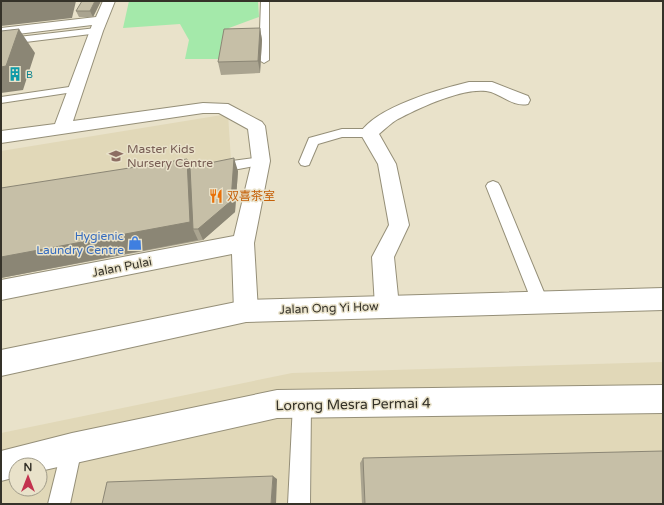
<svg xmlns="http://www.w3.org/2000/svg" width="664" height="505" viewBox="0 0 664 505" font-family="'Varela Round','Noto Sans SC',sans-serif">
<style>
.built{fill:#e1d8b8;fill-rule:evenodd}
.green{fill:#a4e9aa}
.lines{fill:none;stroke-linecap:round;stroke-linejoin:round}
.service-casing{stroke:#958f78;stroke-width:2}
.minor-casing{stroke:#958f78;stroke-width:2}
.secondary-casing{stroke:#958f78;stroke-width:2}
.service{fill:#fff;fill-rule:evenodd}
.minor{fill:#fff;fill-rule:evenodd}
.secondary{fill:#fff;fill-rule:evenodd}
.wall{fill:#aaa490}
.shaded-wall{fill:#8b8675}
.building{fill:#c6bfa7;stroke:#8b8675}
.labels{text-anchor:middle;stroke-width:3;stroke-linejoin:round;paint-order:stroke}
.far-culture-label{font-size:10px;fill:#0d838f;stroke:#e9e2ca;text-anchor:start}
.education-label{font-size:12px;fill:#785e54;stroke:#e9e2ca;text-anchor:start}
.food-label{font-size:12px;fill:#c56008;stroke:#e9e2ca;text-anchor:start}
.shop-label{font-size:12px;fill:#366cbe;stroke:#e9e2ca;text-anchor:end}
.street-label{font-size:12px;fill:#353229;stroke:#e9e2ca}
.near-street-label{font-size:14px;fill:#353229;stroke:#e9e2ca}
</style>
<rect width="100%" height="100%" fill="#e9e2ca"/>
<path class="built" d="M228,114L231,160L1,197V151Z
M663,362V504H1V433L292,373ZM16,465H40V489H16Z"/>
<path class="green" d="M129,1H258L259,17L229,28L221,42V59H185L189,40L180,24L123,28Z"/>
<g class="lines">
<defs>
<path id="service" d="M261,1H269V60L264,63L259,60Z
M96,28L99,29L101,31L99,33L1,45V39Z
M76,86L81,89L80,91L1,103V97Z
M342,129H369L373,130L375,133L373,136L369,137H342L318,144L309,165L305,166L301,165L299,162L309,138Z
M261,157L265,158L267,161L265,164L217,173L212,171L211,168L212,165L217,163Z
M493,181L498,183L500,186L548,302L546,307L540,309L534,307L532,302L486,186L488,183Z
M302,395L309,397L311,404L310,504H288L293,404L295,397Z
M72,438L79,441L82,448L70,504H48L62,448L65,441Z"/>
<path id="minor" d="M103,1H115L103,31L73,121L203,103L228,104L262,122L265,126L270,161L254,243L258,311L255,319L246,322L237,319L234,311L232,254L1,300V280L234,236L252,161L248,129L219,113H203L1,143V131L55,124L92,25L1,36V28L96,17Z
M469,82H492L528,96L530,100L528,104C514,107 503,96 491,92C467,85 419,108 398,119C391,123 385,129 379,134L396,164L409,225L394,257L399,306L395,314L387,317L379,314L375,306L372,257L389,225L378,164L360,133C376,107 440,89 469,82Z
M663,385V413L277,418L40,471V465H16V477L1,481V451L72,433L277,390Z"/>
<path id="secondary" d="M663,288V310L246,322L1,376V350L246,300Z"/>
</defs>
<use href="#service" class="service-casing"/>
<use href="#minor" class="minor-casing"/>
<use href="#secondary" class="secondary-casing"/>
<use href="#service" class="service"/>
<use href="#minor" class="minor"/>
<use href="#secondary" class="secondary"/>
</g>
<path class="wall" d="M101,1L93,17H79L76,11Z
M260,28L262,40L260,73L221,75L218,62Z
M190,167L238,171L235,212L203,240L1,278V188Z
M363,458L663,504H362L360,463Z"/>
<path class="shaded-wall" d="M1,1H76L72,18L1,26Z
M95,1H101L93,17L90,11Z
M260,28L262,40L260,73L258,61Z
M19,29L35,53L23,90L1,93V67Z
M234,158L238,171L235,212L203,240L198,229Z
M187,159L195,179L193,229L198,240L1,278V257Z
M273,476L277,479L276,504H271Z"/>
<path class="building" d="M82,1H95L90,11H76Z
M260,28L258,61L218,62L224,29Z
M19,29L6,66L1,67V31Z
M234,158L231,201L198,229H193L190,167Z
M187,159L190,222L1,257V188Z
M663,451V504H365L363,458Z
M273,476L271,504H102L107,482Z"/>
<defs>
<symbol id="building-bare" viewBox="-9 -9 18 18"><path d="M-4-6H4V6H1V3H-1V6H-4ZM-2.5-4.3h1.7v1.8h-1.7ZM.8-4.3h1.7v1.8H.8ZM-2.5-1h1.7V.8h-1.7ZM.8-1h1.7V.8H.8Z" fill="#0f9aa8" stroke="#e9e2ca" stroke-width="2.5" paint-order="stroke"/></symbol>
<symbol id="school-bare" viewBox="-9 -9 18 18"><path d="M0-5L7-2L0 1L-7-2ZM-4 1L0 2.5L4 1V4Q0 6-4 4Z" fill="#8d6e63" stroke="#e9e2ca" stroke-width="2.5" paint-order="stroke"/></symbol>
<symbol id="restaurant-bare" viewBox="-9 -9 18 18"><path d="M-5-6h1v4h1v-4h1v4h1v-4h1v5L-1.5 .5V6h-2V.5L-5-1ZM5-6V6H3V1.5H1.5Q1.5-4 5-6Z" fill="#e8710a" stroke="#e9e2ca" stroke-width="2.5" paint-order="stroke"/></symbol>
<symbol id="shop-bare" viewBox="-9 -9 18 18"><path d="M-5-2.5h2.3a2.7 3.5 0 0 1 5.4 0H5L5.5 6h-11ZM-1.5-2.5h3a1.5 2.3 0 0 0-3 0Z" fill="#3f7fe0" stroke="#e9e2ca" stroke-width="2.5" paint-order="stroke"/></symbol>
</defs>
<g fill-rule="evenodd">
<use href="#building-bare" x="5" y="64" width="20" height="20"/>
<use href="#school-bare" x="106" y="146" width="20" height="20"/>
<use href="#restaurant-bare" x="206" y="186" width="20" height="20"/>
<use href="#shop-bare" x="125" y="233" width="20" height="20"/>
</g>
<g class="labels">
<g class="far-culture-label">
<text x="26" y="78">B</text>
</g>
<g class="education-label">
<text x="127" y="153">Master Kids<tspan x="127" dy="14">Nursery Centre</tspan></text>
</g>
<g class="food-label">
<text x="227" y="200">双喜茶室</text>
</g>
<g class="shop-label">
<text x="124" y="240">Hygienic<tspan x="124" dy="14">Laundry Centre</tspan></text>
</g>
<g class="street-label">
<text transform="translate(122 267) rotate(-11)" y="4">Jalan Pulai</text>
<text transform="translate(329 308) rotate(-2)" y="4">Jalan Ong Yi How</text>
</g>
<g class="near-street-label">
<text transform="translate(353 404) rotate(-1)" y="5">Lorong Mesra Permai 4</text>
</g>
</g>
<rect width="664" height="505" fill="none" stroke="#353229" stroke-width="4"/>
<g transform="translate(28 477)"><circle r="19" fill="#e9e2ca" stroke="#a19c8a"/>
<path d="M0-3L7 15L0 10L-7 15Z" fill="#c3324e"/>
<text y="-6" font-size="11" font-weight="bold" text-anchor="middle" fill="#353229">N</text>
</g>
</svg>
